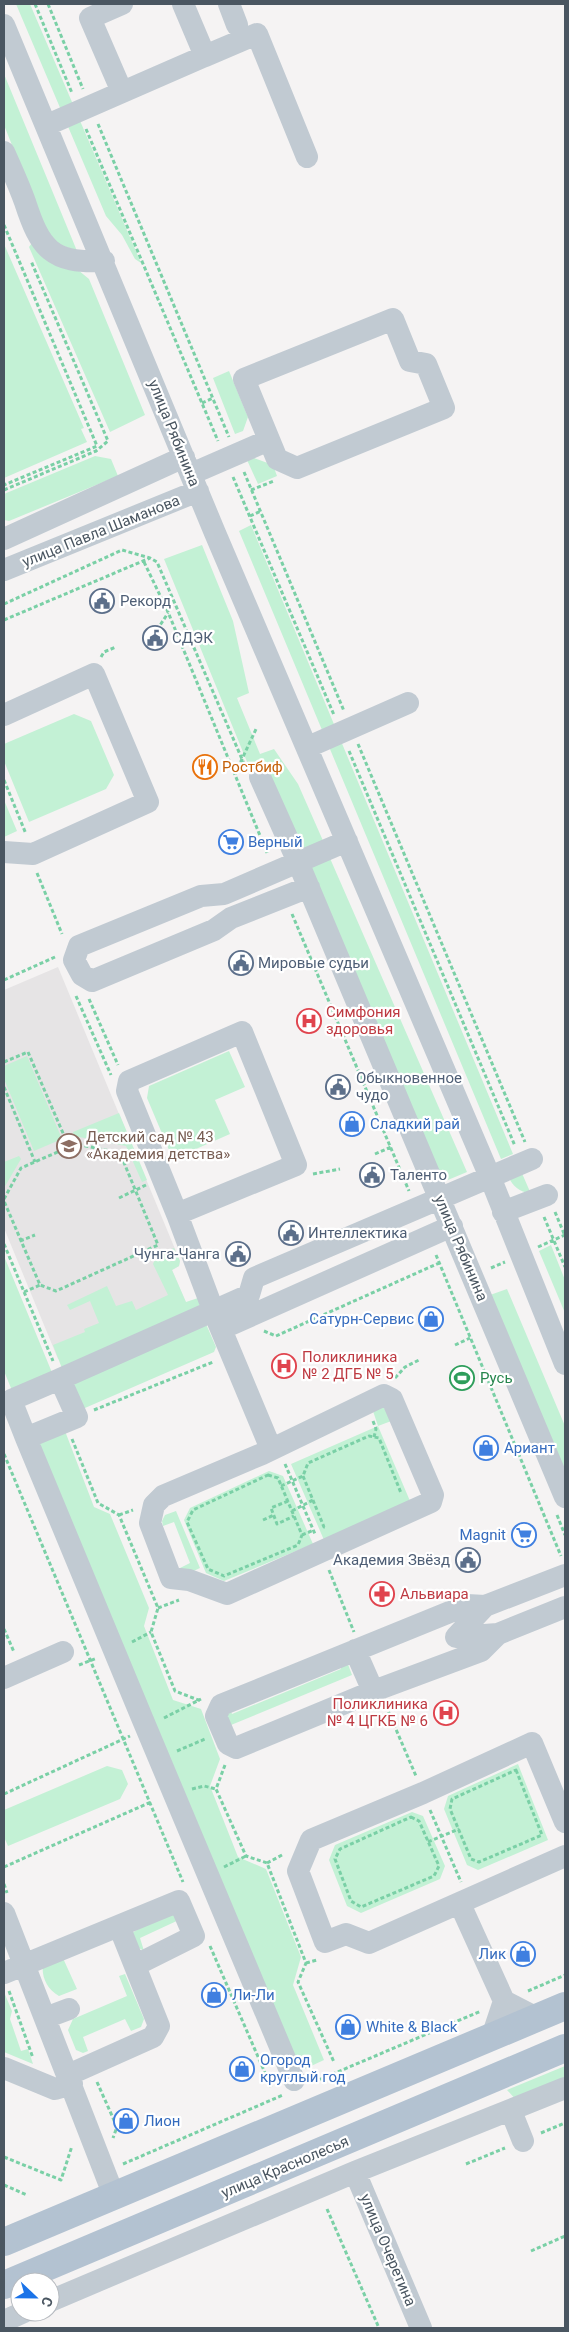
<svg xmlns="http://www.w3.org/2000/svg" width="569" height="2332" viewBox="0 0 569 2332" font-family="Roboto,sans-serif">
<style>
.education{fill:#e6e4e5}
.green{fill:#c3f1d5}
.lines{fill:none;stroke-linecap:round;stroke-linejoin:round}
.path{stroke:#7ad0a6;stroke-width:3;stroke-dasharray:4 2.5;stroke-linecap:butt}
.minor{stroke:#c1cad2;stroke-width:22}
.major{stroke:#b3c2d1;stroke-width:28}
.labels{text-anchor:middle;stroke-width:4.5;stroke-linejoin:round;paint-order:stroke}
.street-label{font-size:15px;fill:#4a5661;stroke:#fff}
.service-label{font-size:15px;fill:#4e5e75;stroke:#fff;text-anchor:start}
.food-label{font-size:15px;fill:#c56008;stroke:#fff;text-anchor:start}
.shop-label{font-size:15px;fill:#366cbe;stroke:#fff;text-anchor:start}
.health-label{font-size:15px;fill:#be3a42;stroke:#fff;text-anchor:start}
.education-label{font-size:15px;fill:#785e54;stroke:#fff;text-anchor:start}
.leisure-label{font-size:15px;fill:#27864d;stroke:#fff;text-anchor:start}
</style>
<rect width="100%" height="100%" fill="#f5f3f3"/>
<path class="education" d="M58,967L180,1261L179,1266L172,1270L186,1303L58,1359L4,1228V990Z"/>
<path class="green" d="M16,4H30L141,263L135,259L122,235L106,216Z
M4,74L77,251L50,241L4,125Z
M32,243L78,270L89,279L145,415L110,432L29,247Z
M4,244L84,428L81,429L87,442L4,478Z
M229,371L248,417L243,431L235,434L213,378Z
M95,456L111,459L118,476L9,521L4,520V494Z
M254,458L273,465L277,476L258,484L247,460Z
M251,525L513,1154L501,1159L239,531Z
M202,545L233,621L249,693L237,698L260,754L274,749L298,784L324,843L303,852L266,768L252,774L164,559Z
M74,714L91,721L114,775L106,789L29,822L4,761V744Z
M4,800L17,831L4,837Z
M329,856L467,1172L443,1182L308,865Z
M229,1051L245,1087L215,1100L230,1134L180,1156L169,1150L147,1098L149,1086Z
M27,1056L62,1139L34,1151L4,1079V1066Z
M119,1113L147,1180L142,1182L126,1146L74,1136L73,1132Z
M19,1156L21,1159L4,1188V1162Z
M521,1171L531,1194C519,1191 513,1187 508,1176Z
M551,1245L565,1280V1313L539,1251Z
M174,1248L180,1261L179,1266L172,1270L186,1302L198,1298L200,1306L63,1371L53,1345L85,1332L84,1329L99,1323L90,1301L70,1310L67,1305L107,1286L116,1306L132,1301L136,1310L168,1295L153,1264L157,1255Z
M4,1256L53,1375L13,1393L4,1371Z
M507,1289L565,1426V1477L490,1295Z
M206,1324L216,1347L214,1352L78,1411L66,1383Z
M383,1407L394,1420L378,1426L410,1501L324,1540L291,1464L378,1426L373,1411Z
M65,1431L94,1507L110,1514L149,1608L144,1626L173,1700L201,1709L220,1759L210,1786L238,1857L266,1869L301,1957L293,1985L324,2060L296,2073L34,1445Z
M269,1471L283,1476L313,1544L224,1581L206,1573L184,1520L190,1508Z
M176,1511L200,1568L185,1575L178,1569L190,1563L174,1522L163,1526L162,1521L165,1515Z
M346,1659L352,1675L231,1725L227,1717L230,1708L232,1714L341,1669L340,1662Z
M518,1764L548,1840L478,1870L467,1865L444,1809L448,1796Z
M107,1766L122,1770L128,1784L120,1799L8,1846L4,1837V1810Z
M412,1812L423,1816L445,1866L440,1879L361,1913L347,1906L329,1860L335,1845Z
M173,1908L181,1919L140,1938L144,1951L139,1948L132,1933Z
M62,1956L77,1989L59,1996C47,1989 41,1977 43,1963Z
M125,1974L144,2019L141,2027L131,2031L125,2019L83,2037L88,2051L83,2053L76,2050L68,2030L73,2019L127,1996L119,1976Z
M4,1992L12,2011L10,2019L21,2051L28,2049L33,2064L4,2052Z
M565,2066V2083L518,2102L507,2090Z"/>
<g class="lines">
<path class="path" d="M35,4L72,93
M48,4L83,89
M98,124L229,437
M86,129L218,441
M4,225L97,446L4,485
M202,403L213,398
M244,472L344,711
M233,477L334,715
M4,490L96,451L108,441L31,261
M251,490L274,481
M250,516L261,511
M144,562L168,612L268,855
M4,604L122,550L150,558L157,562L245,766
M4,620L150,558
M157,630L168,613
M101,657L104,652L116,647
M358,744L525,1142
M349,751L515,1146
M235,774L257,727
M4,780L26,834
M37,873L62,934
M292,914L409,1191
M4,980L55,957
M76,996L111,1075
M89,999L118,1065
M4,1062L28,1052L69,1147
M4,1087L35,1162
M375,1154L391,1147
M313,1174L340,1169
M119,1198L146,1185
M4,1199L21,1168L76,1144L120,1153L158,1245L56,1291L40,1285L4,1201
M555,1212L565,1236
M544,1217L565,1267
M20,1241L35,1235
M4,1244L53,1361
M538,1247L565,1235
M436,1255L561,1556
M491,1268L505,1262
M24,1292L40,1285
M264,1331L276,1336L439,1263
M455,1345L470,1338
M395,1378L405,1367L419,1360
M94,1410L213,1362
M373,1421L376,1429L374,1437
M72,1439L98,1503L119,1515L158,1608L151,1632L175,1691L201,1701
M4,1454L183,1882
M285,1464L315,1534
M268,1475L278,1478L302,1535L298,1545L224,1576L208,1569L187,1522L193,1510Z
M303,1476L324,1527H326
M281,1486L303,1476L308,1463L369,1436L379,1438L401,1493
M288,1501L271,1508L277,1524L294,1516
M292,1511L313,1500
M119,1515L133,1510
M557,1515L565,1535
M263,1520L274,1515
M302,1535L314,1530
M329,1570L354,1632
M158,1608L179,1600
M4,1629L14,1652
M132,1642L151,1632
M79,1665L97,1658
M386,1706L416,1776
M164,1718L201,1699
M177,1751L205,1739
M225,1765L216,1789L246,1856L267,1863L306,1963L298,1982L334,2062
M516,1770L542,1835L479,1862L471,1859L450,1809L452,1799Z
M192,1789L204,1786L216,1789
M4,1794L130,1736
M430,1810L461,1882
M411,1817L419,1821L439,1866L434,1876L361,1907L351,1901L335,1859L340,1849Z
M428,1842L459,1829
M267,1863L284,1854
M4,1867L151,1802
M224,1867L246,1856
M4,1884L7,1893
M210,1946L272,2089
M306,1963L317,1960
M9,1991L33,2058
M528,1991L565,1975
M97,2082L117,2127L113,2138
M314,2082L481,2011
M541,2133L565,2123
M4,2157L61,2180L72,2146
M123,2164L283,2095
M466,2164L505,2148
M4,2185L27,2195
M327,2209L379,2328
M531,2251L565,2236"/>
<path class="minor" d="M122,4L90,18L122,92
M229,4L237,25
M4,25L215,533L490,1177L565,1364
M205,56L257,34L307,157
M47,125L205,56L183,4
M4,152C11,168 19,185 25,202C40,248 51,264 104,261
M393,319L410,361L426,364L444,408L297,468L277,459L244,379Z
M191,474L269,440
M4,539L184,457
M4,570L198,491
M4,715L94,674L148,802L33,854L4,852
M308,747L408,703
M260,777L298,862L565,1497
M309,887L231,918L214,930L92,981L82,975L74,960L79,946L201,896L224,894L347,841
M242,1032L296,1165L177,1214L127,1091L129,1081Z
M503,1212L547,1195
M177,1214L213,1310L271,1449
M221,1329L452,1226
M60,1379L249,1295L254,1278L532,1159
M60,1379L77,1417L26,1438L11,1400Z
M384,1395L392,1399L433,1495L431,1502L227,1594L189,1580L171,1578L150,1523L154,1505L163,1496L262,1454Z
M26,1438C115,1652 203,1867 294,2080
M565,1575L485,1606L467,1605L221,1705L216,1716L228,1744L236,1748L379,1689L481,1651L498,1634L565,1607
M485,1606L456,1637L498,1634
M355,1650L373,1691
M4,1678L63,1652
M565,1822L532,1743L423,1793L311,1840L298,1871L325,1942L346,1934L369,1943L565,1856
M460,1904L504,2001
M4,1913L114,2196
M4,1973L179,1901L194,1936L136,1965
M45,2018L69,2009
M492,2037L504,2001L537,2018
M4,2068L55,2089L72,2084
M68,2075L153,2037L159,2026L119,1926
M511,2111L523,2141
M355,2172L421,2328
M50,2301L355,2172L565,2088
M4,2321L24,2312"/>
<path class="major" d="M4,2242L565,2006
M4,2285L565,2048"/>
</g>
<defs>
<symbol id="civic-ring" viewBox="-11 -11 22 22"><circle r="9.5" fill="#fff" stroke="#5c6f8a" stroke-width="1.5"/><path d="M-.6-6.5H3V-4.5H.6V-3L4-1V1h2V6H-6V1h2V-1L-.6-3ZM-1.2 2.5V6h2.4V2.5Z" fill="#5c6f8a"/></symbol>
<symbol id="restaurant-ring" viewBox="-11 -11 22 22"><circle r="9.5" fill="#fff" stroke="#e8710a" stroke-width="1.5"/><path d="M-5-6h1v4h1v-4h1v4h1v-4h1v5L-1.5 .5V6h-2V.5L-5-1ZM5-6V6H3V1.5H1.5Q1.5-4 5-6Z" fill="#e8710a"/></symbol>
<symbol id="supermarket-ring" viewBox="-11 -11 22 22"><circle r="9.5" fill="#fff" stroke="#3f7fe0" stroke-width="1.5"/><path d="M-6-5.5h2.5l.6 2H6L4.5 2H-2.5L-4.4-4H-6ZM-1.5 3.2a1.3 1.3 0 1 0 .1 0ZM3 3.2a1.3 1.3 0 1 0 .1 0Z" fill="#3f7fe0"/></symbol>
<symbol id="hospital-ring" viewBox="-11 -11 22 22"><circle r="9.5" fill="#fff" stroke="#e0444e" stroke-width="1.5"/><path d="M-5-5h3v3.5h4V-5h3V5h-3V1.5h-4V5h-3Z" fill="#e0444e"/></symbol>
<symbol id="shop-ring" viewBox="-11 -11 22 22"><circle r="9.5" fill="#fff" stroke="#3f7fe0" stroke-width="1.5"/><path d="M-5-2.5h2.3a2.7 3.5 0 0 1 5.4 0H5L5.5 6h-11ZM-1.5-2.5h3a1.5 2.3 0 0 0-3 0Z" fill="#3f7fe0"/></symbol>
<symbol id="school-ring" viewBox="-11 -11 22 22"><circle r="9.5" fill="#fff" stroke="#8d6e63" stroke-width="1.5"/><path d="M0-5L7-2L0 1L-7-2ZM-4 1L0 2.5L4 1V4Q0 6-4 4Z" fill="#8d6e63"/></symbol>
<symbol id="stadium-ring" viewBox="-11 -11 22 22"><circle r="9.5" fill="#fff" stroke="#2e9e5b" stroke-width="1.5"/><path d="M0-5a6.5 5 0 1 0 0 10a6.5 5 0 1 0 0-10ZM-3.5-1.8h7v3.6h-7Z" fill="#2e9e5b"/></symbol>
<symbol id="pharmacy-ring" viewBox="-11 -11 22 22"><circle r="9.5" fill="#fff" stroke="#e0444e" stroke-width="1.5"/><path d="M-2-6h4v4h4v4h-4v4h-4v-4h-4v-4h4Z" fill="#e0444e"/></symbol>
</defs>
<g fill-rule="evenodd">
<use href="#civic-ring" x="88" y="587" width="28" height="28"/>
<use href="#civic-ring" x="141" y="624" width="28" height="28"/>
<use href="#restaurant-ring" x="191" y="753" width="28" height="28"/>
<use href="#supermarket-ring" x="217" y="828" width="28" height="28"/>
<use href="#civic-ring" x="227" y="949" width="28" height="28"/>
<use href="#hospital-ring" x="295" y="1007" width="28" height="28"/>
<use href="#civic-ring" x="324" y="1073" width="28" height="28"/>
<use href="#shop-ring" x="338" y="1110" width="28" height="28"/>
<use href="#school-ring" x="55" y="1132" width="28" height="28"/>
<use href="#civic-ring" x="358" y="1161" width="28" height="28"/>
<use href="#civic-ring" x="277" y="1219" width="28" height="28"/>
<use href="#civic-ring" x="224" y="1240" width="28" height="28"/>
<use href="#shop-ring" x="417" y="1305" width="28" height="28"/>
<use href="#hospital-ring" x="270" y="1352" width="28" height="28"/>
<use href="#stadium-ring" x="448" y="1364" width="28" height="28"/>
<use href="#shop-ring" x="472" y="1434" width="28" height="28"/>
<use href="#supermarket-ring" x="510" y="1521" width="28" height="28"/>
<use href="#civic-ring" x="454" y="1546" width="28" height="28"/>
<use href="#pharmacy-ring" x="368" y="1580" width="28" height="28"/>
<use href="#hospital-ring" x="432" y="1699" width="28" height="28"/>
<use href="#shop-ring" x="509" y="1940" width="28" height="28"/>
<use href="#shop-ring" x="200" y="1981" width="28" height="28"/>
<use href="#shop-ring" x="334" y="2013" width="28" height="28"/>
<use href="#shop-ring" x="228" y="2055" width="28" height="28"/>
<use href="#shop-ring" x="112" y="2107" width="28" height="28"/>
</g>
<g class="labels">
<g class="street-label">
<text transform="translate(174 433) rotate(68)" y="5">улица Рябинина</text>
<text transform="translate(101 531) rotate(-22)" y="5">улица Павла Шаманова</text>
<text transform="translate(461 1248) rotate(67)" y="5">улица Рябинина</text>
<text transform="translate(285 2167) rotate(-23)" y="5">улица Краснолесья</text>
<text transform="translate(388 2250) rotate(67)" y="5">улица Очеретина</text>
</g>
<g class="service-label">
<text x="120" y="606">Рекорд</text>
<text x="172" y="643">СДЭК</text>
<text x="258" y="968">Мировые судьи</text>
<text x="356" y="1083">Обыкновенное<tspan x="356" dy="17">чудо</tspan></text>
<text x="390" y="1180">Таленто</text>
<text x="308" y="1238">Интеллектика</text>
<text x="220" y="1259" text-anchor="end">Чунга-Чанга</text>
<text x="450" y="1565" text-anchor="end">Академия Звёзд</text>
</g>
<g class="food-label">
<text x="222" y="772">Ростбиф</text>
</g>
<g class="shop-label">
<text x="248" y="847">Верный</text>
<text x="370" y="1129">Сладкий рай</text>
<text x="414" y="1324" text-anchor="end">Сатурн-Сервис</text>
<text x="504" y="1453">Ариант</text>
<text x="506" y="1540" text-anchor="end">Magnit</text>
<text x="506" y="1959" text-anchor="end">Лик</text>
<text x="232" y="2000">Ли-Ли</text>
<text x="366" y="2032">White &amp; Black</text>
<text x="260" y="2065">Огород<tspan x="260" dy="17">круглый год</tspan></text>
<text x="144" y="2126">Лион</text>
</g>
<g class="health-label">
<text x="326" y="1017">Симфония<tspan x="326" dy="17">здоровья</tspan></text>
<text x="302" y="1362">Поликлиника<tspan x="302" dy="17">№ 2 ДГБ № 5</tspan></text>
<text x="400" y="1599">Альвиара</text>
<text x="428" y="1709" text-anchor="end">Поликлиника<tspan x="428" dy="17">№ 4 ЦГКБ № 6</tspan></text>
</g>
<g class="education-label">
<text x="86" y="1142">Детский сад № 43<tspan x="86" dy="17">«Академия детства»</tspan></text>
</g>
<g class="leisure-label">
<text x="480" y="1383">Русь</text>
</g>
</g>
<rect width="569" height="2332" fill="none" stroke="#4a5661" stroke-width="10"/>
<g transform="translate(35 2297) rotate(112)"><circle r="24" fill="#ffffff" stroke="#b7bbc0"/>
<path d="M0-4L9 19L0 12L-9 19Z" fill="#1a73e8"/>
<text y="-8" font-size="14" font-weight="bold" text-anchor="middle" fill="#4a5661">С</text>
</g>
</svg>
